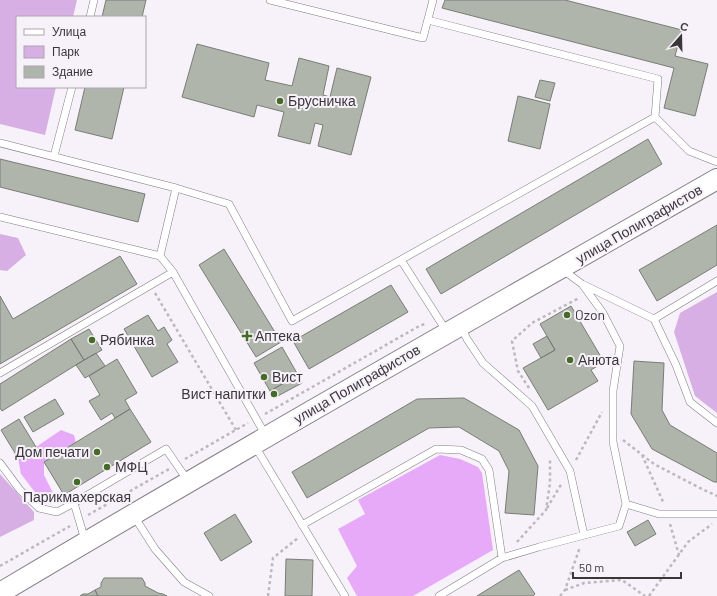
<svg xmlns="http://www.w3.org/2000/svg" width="717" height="596" viewBox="0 0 717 596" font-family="Barlow,sans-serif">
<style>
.green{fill:#d8afe4}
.forest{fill:#e6aaf8}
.building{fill:#b0b5ac;stroke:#787d75}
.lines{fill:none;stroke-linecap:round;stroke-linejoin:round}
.lane-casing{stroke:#827c84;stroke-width:8}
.secondary-casing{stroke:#827c84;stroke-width:22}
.path{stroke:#bdb8bf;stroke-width:2.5;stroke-dasharray:3 3;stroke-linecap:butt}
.lane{stroke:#fff;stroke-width:7}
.secondary{stroke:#fff;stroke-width:20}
.poi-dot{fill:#456b26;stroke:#f7f1f9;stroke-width:1.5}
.labels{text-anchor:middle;stroke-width:4;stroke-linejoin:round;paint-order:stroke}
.poi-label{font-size:14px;fill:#3a373a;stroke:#f7f1f9;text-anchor:start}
.street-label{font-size:14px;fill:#3a373a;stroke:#f7f1f9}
</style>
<rect width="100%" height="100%" fill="#f7f1f9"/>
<path class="green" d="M0,0H77L73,17H17V87H56L45,135L0,124Z
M0,234L18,238L26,255L7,271L0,270Z
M717,292V413L695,396L674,332L680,313Z
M0,474L34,512V520L0,537Z"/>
<path class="forest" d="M61,430L74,435L76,443L44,462V475L54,495L51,502L41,500L21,474L18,458L36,447Z
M440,455L460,459L478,467L482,473L493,550L413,596H357L347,578L357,566L338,529L365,514L358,500Z"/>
<path class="building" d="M106,0H146L142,17H102Z
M445,0H565L682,30L675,56L708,64L695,116L664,108L674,68L442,8Z
M197,44L269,63L265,80L292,86L299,58L329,66L323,95L330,97L337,68L371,77L351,155L318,146L323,125L315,123L310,144L278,136L284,112L257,105L254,117L182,97Z
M540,80L555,83L550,101L535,97Z
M85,87H124L112,139L75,130Z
M518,96L550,104L540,149L508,141Z
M648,139L662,164L441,294L426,269Z
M0,159L145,194L138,222L0,187Z
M717,225V265L657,301L639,270Z
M224,249L281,342L256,357L199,265Z
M120,256L137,284L0,364V296L13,319Z
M391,285L408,312L309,369L293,341Z
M571,306L604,362L591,370L598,381L548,410L523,368L555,350L540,324Z
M148,315L158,331L164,327L172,340L167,344L178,362L152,377L124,329Z
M89,329L102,350L84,360L71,339Z
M547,336L555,350L541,358L533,344Z
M71,339L84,360L2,411L0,408V384Z
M282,347L298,375L270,391L254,363Z
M96,353L105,366L85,378L76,365Z
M117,359L137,393L125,400L130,409L115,418L112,413L101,420L89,401L100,395L89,376Z
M634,361L664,363L662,410L670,425L717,453V482H714L652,449L631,414Z
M298,375L302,383L274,398L270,391Z
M464,398L519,430L538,466L534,515L505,513L509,471L499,451L459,427L429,428L307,498L292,472L417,399Z
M55,399L64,414L33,432L24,417Z
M130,409L151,442L64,495L44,462Z
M19,419L36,447L18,458L1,430Z
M235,514L252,542L221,561L204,533Z
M648,520L656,534L635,546L627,532Z
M286,559L313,560L312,596H285Z
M519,570L535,594L533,596H477Z
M104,578H142L145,583V586L158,593L163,594L167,596H98L95,590L101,587V583Z
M95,590L98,596H80L83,594H88Z"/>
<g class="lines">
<defs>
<path id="lane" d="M270,0L423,38L433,0
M90,17L94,0
M428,20L658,79L655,117
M0,143L176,188
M54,156L72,87
M0,217L160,256L173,272L266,436
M160,256L176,188L229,204L292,321L655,117L689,151L717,162
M401,260L447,332
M563,270L582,284L654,319
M717,281L654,319L676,365L690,402L717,423
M461,327L467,339L483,363L532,406L570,471L584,535
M0,373L173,272
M255,446L345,596
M0,463L20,490L39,508L57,512L74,503
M626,504L659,514H717
M134,516L155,549L184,582L209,596
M302,525L436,449L461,450L482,459L489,470L502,558
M85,540L74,503L166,449L188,481
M439,596L502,558L539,547L619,526L626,504L613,442V391L620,346L603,313L582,284"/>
<path id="secondary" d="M0,593C237,452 477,316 717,179"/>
</defs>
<use href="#lane" class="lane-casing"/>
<use href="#secondary" class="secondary-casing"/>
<path class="path" d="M155,293L236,430
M529,388L518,371L512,341L532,323L579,298
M265,414L421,325L426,324
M623,440L654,464L700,488L717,496
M642,455L664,504
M185,459L248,423
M576,460L602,412
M547,508L562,483
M88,515L169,469
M670,524L679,555
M517,542L546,510L550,483V458
M0,566L70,526
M565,590L584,583L622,580L645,596
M268,596L273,558L298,538
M560,596L565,590L580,547
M649,596L688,542L712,524"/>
<use href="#lane" class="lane"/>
<use href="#secondary" class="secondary"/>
</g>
<g class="poi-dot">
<circle cx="280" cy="101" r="4"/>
<circle cx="567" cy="315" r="4"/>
<path d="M245 330h4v4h4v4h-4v4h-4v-4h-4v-4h4z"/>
<circle cx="92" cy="340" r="4"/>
<circle cx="570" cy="360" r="4"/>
<circle cx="264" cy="377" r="4"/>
<circle cx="274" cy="394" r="4"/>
<circle cx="97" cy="452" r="4"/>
<circle cx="107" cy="467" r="4"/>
<circle cx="77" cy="482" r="4"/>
</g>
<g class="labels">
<g class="poi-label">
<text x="288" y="106">Брусничка</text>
<text x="575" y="320">Ozon</text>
<text x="255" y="341">Аптека</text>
<text x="100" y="345">Рябинка</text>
<text x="578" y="365">Анюта</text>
<text x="272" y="382">Вист</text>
<text x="266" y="399" text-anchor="end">Вист напитки</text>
<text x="89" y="457" text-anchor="end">Дом печати</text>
<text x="115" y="472">МФЦ</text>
<text x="77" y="502" text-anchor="middle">Парикмахерская</text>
</g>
<g class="street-label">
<text transform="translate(639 224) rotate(-30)" y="5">улица Полиграфистов</text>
<text transform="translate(357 384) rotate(-30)" y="5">улица Полиграфистов</text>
</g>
</g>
<rect x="16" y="16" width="130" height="72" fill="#f7f1f9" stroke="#aba7ad"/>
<rect x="24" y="29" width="20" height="6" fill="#ffffff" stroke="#aba7ad"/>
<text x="52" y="36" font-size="12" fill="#3a373a">Улица</text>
<rect x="24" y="46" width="20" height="12" fill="#d8afe4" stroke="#aba7ad"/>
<text x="52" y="56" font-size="12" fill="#3a373a">Парк</text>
<rect x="24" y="66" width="20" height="12" fill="#b0b5ac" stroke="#aba7ad"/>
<text x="52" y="76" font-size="12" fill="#3a373a">Здание</text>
<g transform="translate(681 36) rotate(20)" stroke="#f7f1f9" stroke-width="3" paint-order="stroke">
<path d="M0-3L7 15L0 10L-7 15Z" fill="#3a373a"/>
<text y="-6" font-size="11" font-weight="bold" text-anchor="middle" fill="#3a373a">С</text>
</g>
<path d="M573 572v6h108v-6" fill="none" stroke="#3a373a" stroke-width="2"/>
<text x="579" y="572" font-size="12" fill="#3a373a" stroke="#f7f1f9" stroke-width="3" paint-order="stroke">50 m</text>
</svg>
